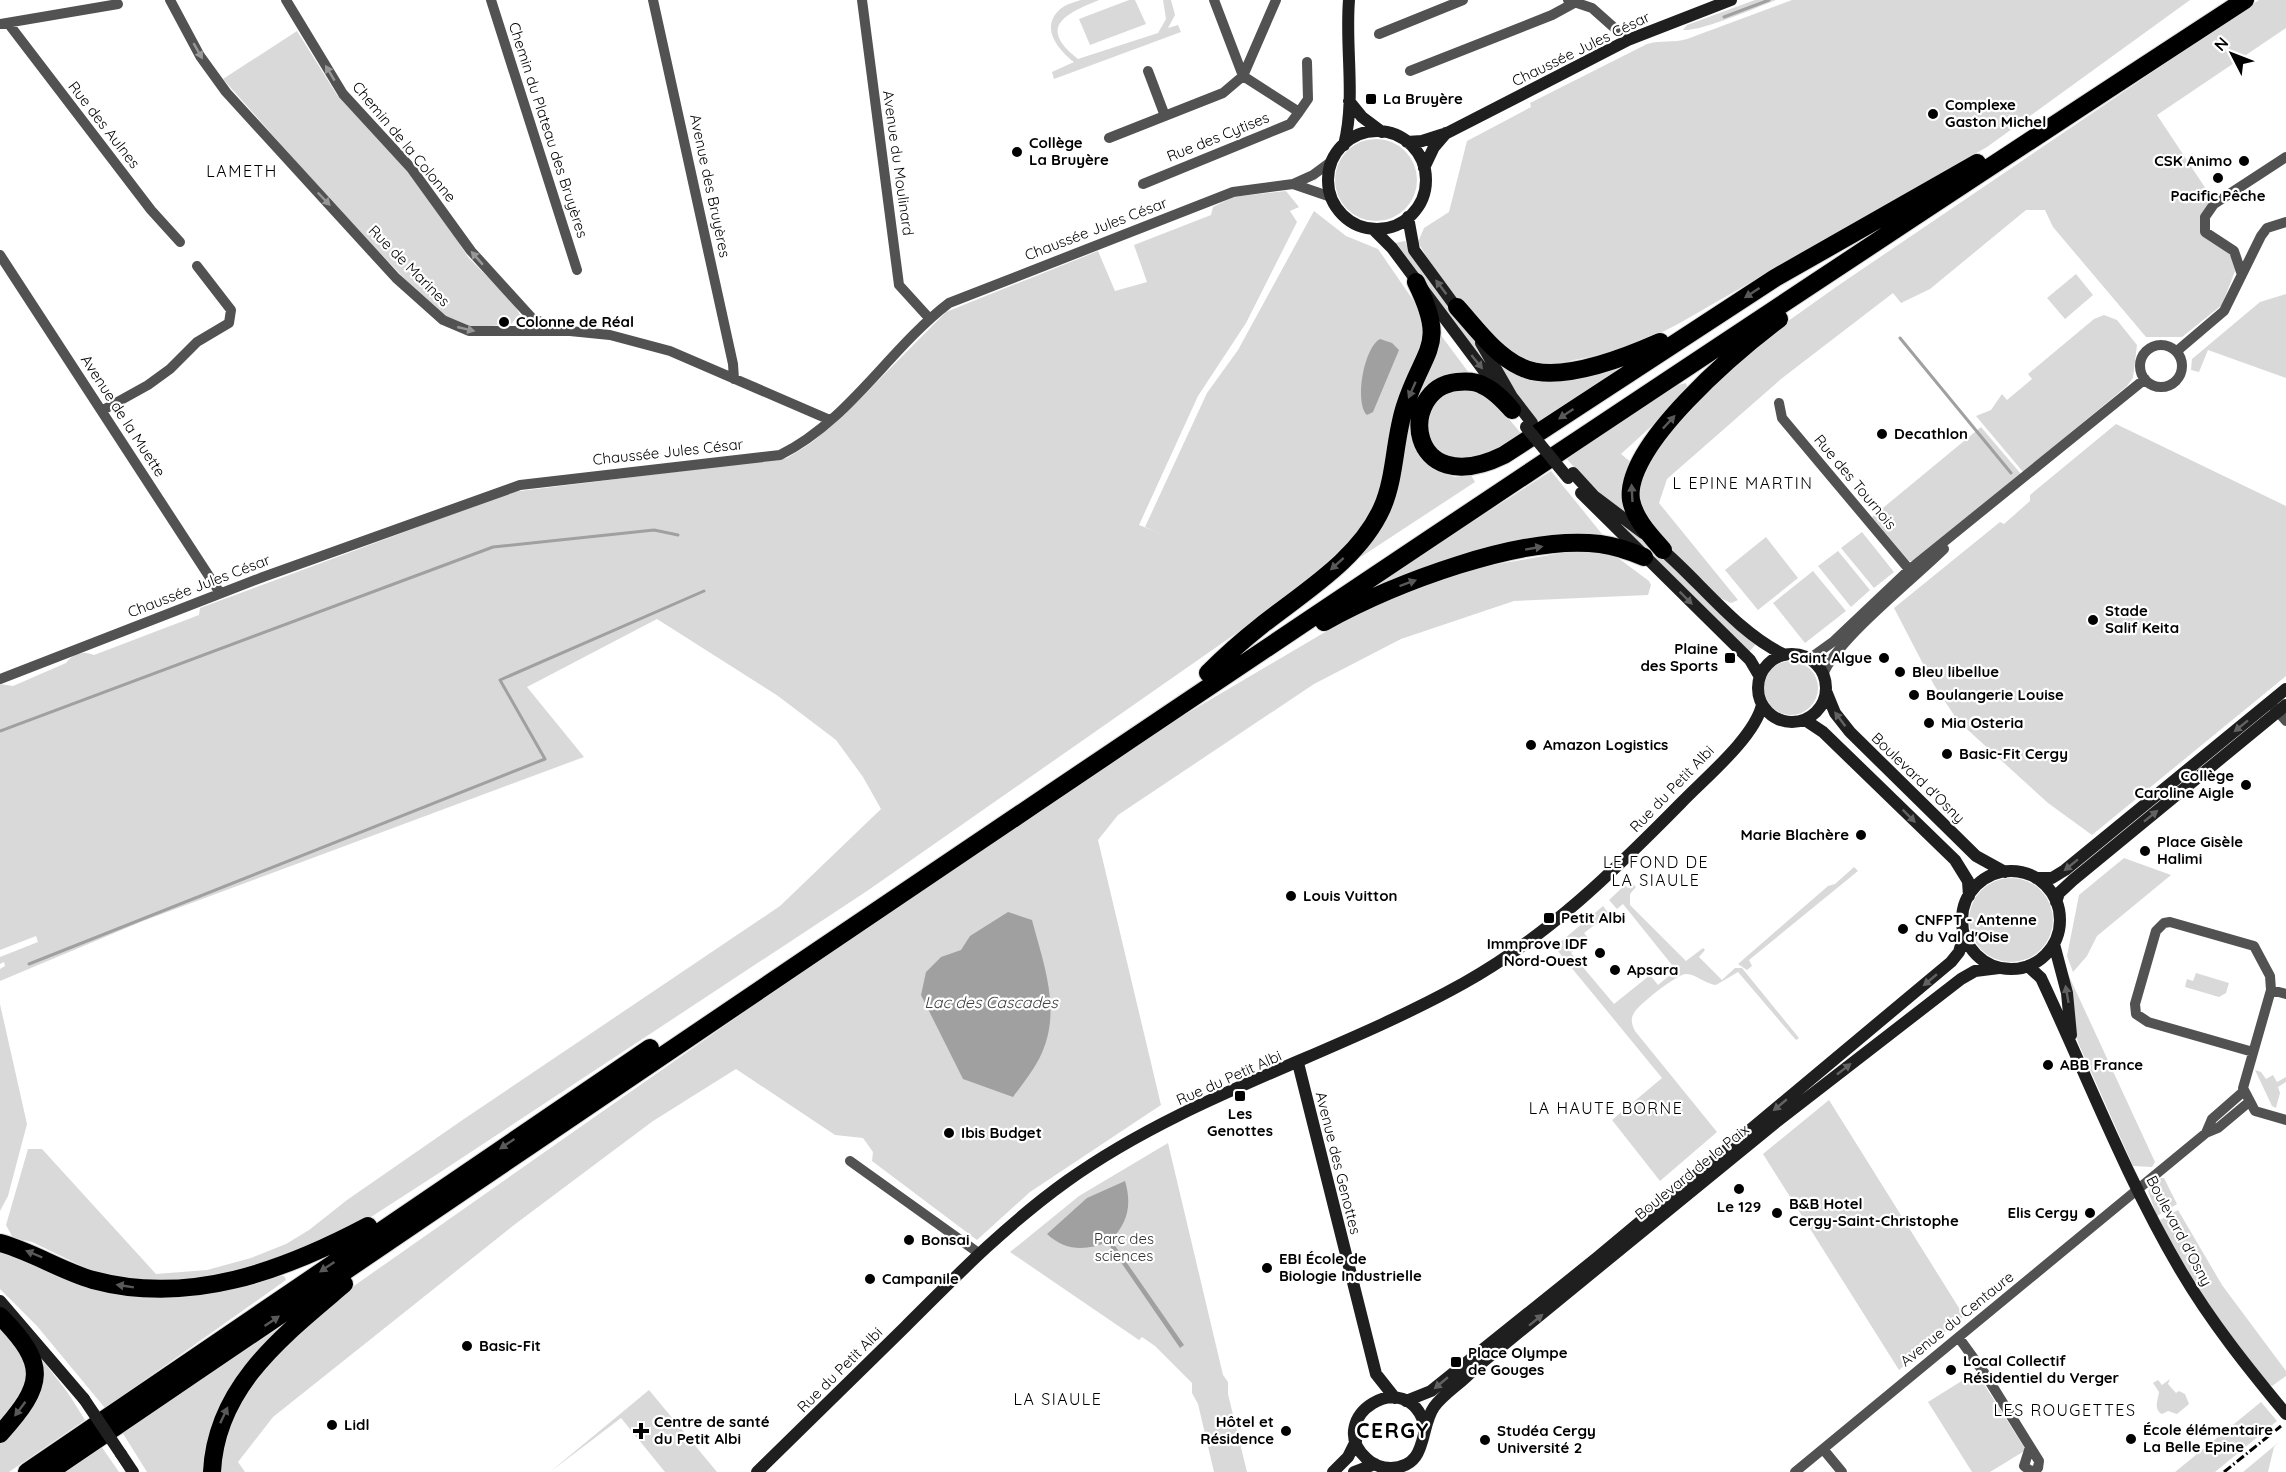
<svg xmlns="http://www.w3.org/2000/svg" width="2286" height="1472" viewBox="0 0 2286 1472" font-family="Quicksand,sans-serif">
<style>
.green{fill:#d9d9d9}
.water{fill:#a0a0a0}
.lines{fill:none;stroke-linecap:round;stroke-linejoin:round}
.stream{stroke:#a0a0a0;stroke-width:3}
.highway-casing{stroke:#dbdbdb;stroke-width:20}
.street{stroke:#525252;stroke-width:10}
.secondary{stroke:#1f1f1f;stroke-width:12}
.highway{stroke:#000;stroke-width:18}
.rail{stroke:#000;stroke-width:3;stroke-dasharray:9 3 1.5 3;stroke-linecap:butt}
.secondary-bridge{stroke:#1f1f1f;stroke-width:12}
.oneway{fill:#979797}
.oneway2{fill:#626262}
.oneway3{fill:#595959}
.poi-dot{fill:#000;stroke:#fff;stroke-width:2}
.labels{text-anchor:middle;stroke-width:4.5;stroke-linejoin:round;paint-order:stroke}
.street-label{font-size:15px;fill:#000;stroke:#fff}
.poi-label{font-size:15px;font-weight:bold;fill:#000;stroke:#fff;text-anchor:start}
.park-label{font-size:15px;fill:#303030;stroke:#fff}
.neighbourhood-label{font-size:16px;letter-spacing:1.5px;fill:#000;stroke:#fff}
.water-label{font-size:16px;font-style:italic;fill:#414141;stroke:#fff}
.district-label{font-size:21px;font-weight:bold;letter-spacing:1.5px;fill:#000;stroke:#fff}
</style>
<rect width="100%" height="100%" fill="#fff"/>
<path class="green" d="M1081,0H1099C1065,14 1037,27 1078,59L1158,33L1166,19L1163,0H1171L1175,15L1168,28L1178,25L1181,32L1054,79L1052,72L1074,62C1057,49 1038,25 1063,7C1067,4 1075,2 1081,0Z
M1129,0H1135L1146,24L1090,45L1079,19Z
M1755,0H1776C1758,7 1700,32 1683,30L1687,25Z
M1792,0H2190L1987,147L1678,324C1644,342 1612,353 1574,360C1563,363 1550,366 1538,365C1499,358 1436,276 1418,242L1424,228L1449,212L1467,141L1531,107L1530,103L1647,44C1661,40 1673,43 1687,39Z
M2259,0H2286V28L2157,115L2210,195L2211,202L2201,223L2230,251L2235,271L2222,305L2182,337H2146L2053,227L2045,210H2026L1930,289L1901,303L1893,293L1781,379L1667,479L1659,503L1738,600L1731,603L1720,598L1650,529L1636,503L1644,461L1725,374L1777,329L1836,287Z
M297,31L337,95L406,170L441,215L468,257L514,304L520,315L511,324L466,329L436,312L331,201L223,79Z
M1335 180a41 41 0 1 1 82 0a41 41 0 1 1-82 0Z
M1286,191L1299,207L1290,211L1297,222L1246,323L1198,396L1139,525L1159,533L1145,527L1207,393L1238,350L1314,211L1346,236L1378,249L1420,310L1424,333L1374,507L1349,543L1320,568L1271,609L867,891L436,1175L357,1226L248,1270L171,1282L121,1278L88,1269L32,1242L13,1238L6,1225L28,1149H42L156,1274L207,1270L251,1258L286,1244L309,1230L347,1200L461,1121L780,906L881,809L863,777L836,740L778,696L657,619L527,687L584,757L143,921L0,981V969L5,966L4,962L0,964V957L38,942L36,936L0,950V684L13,686L66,663C74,653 82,651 94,655L199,615L200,608L512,492L787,458L811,443L843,416L946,312L1098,251L1115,291L1147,282L1134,245L1211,215L1213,207L1233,197Z
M1405,241L1409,251L1467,327L1505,392L1395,243Z
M2076,274L2093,295L2065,319L2047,298Z
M2286,294V378L2208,350L2199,372L2191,370L2192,359L2260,302Z
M2104,315L2117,320L2137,345L2133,378L2127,386L2023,472L1976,416L1991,410L2002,394L2007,400L2032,379L2028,374L2094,319Z
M1440,334L1472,377L1420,399L1436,469L1455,477L1471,475L1475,482L1347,566L1361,548Z
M1644,353L1540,425L1525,407L1496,359L1518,371Z
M1686,383L1689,392L1621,454L1633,464L1627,509L1622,513L1599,496L1566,458L1675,386Z
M1464,388C1490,395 1507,416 1524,437L1470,462L1440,454L1426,433C1432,403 1434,397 1464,388Z
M2116,424L2286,506V676L2092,835L2048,803L1958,721L1934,685L1894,608L2000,522L2004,524L2030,501V495Z
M1981,427L2021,474L1913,561H1909L1872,517Z
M1551,471L1606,539L1585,537L1358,596Z
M1605,511L1636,532L1757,643L1748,653Z
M1862,532L1894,572L1874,588L1841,548Z
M1766,537L1798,578L1758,610L1725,570Z
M1573,551L1610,552L1649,581L1651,585L1648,595L1514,601L1401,639L1314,684L1118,815L1098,840L1161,1105L1030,1192L977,1240L872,1161L873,1152L863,1138L835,1135L736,1069L653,1121L514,1225L273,1417L238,1462L245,1472H218L228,1416L281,1351L341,1295L760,1001L1169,724L1371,605L1475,568Z
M1838,551L1870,590L1851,607L1818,566Z
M1813,571L1846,611L1805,643L1773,603Z
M1764 688a27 27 0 1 1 54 0a27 27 0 1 1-54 0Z
M2124,858L2171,875L2097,936L2087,956L2073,972L2067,956L2079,895Z
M1854,867L1858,871L1749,960L1752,966L1747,970L1738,964L1828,886L1835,884Z
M1969 920a42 42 0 1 1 84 0a42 42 0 1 1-84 0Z
M1633,884L1636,887L1630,894V905L1686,961L1703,948L1705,950L1699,957L1722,980L1735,968H1742L1799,1038L1796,1040L1738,972L1716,985C1705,984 1696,974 1686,974C1677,974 1638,1005 1634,1013C1630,1019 1632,1025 1635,1031L1717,1132L1660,1181L1612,1120L1662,1078L1557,950L1560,947L1558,944L1603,906L1609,914L1584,933L1588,938L1571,953L1614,1004L1650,975L1658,985L1676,970L1623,904L1617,909L1609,900L1625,885L1628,888Z
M2196,973L2229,983L2226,993L2219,997L2185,987L2187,979L2193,981Z
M2068,974L2155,1162L2152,1167L2133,1166L2080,1047L2076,1037Z
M0,1004L27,1124L8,1196L0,1211Z
M2255,1070L2261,1072L2266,1079L2273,1075L2277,1082L2286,1077V1082L2278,1087L2280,1093L2276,1108L2272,1106Z
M1829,1100L1964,1316L1899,1370L1763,1154Z
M1168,1143L1223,1375L1228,1382V1394L1247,1472H1214L1198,1404L1192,1393V1383L1155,1346L1142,1337L1139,1340L1010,1252L1079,1196Z
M2161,1178H2164L2177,1204L2157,1216L2148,1191Z
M2178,1210L2222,1285L2286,1371V1376L2272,1386C2250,1375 2170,1247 2160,1220Z
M0,1249L94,1285L284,1276L286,1280L105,1408L37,1326L0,1289Z
M0,1327L22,1349L30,1381L0,1426Z
M279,1328L284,1331L263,1353L208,1472H147L122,1432Z
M40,1357L68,1393L85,1420L9,1472H0V1443L19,1421Z
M1976,1372L2026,1450L1990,1472H1972L1928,1402Z
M2170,1379L2168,1384L2176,1393L2179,1391L2185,1394L2189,1404L2177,1414L2168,1411L2162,1414C2153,1409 2158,1400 2159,1392L2153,1383L2158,1380L2162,1385Z
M649,1390L717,1472H665L621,1418L550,1472Z
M2261,1402L2277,1421L2215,1472H2175Z
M2279,1442L2274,1447L2268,1472H2243Z
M101,1446L119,1472H63Z"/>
<path class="water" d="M1380,339L1392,343L1399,350L1373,412L1367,415C1354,403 1364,347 1380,339Z
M1008,912L1032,920C1044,966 1063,1013 1039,1059C1032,1072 1022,1085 1013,1097L963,1079L921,995L926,972L941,957L961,950L970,936Z
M1125,1181C1132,1204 1128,1223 1111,1240L1184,1345L1180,1348L1107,1242C1086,1251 1065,1251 1047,1234L1087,1198Z"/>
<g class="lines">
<path class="stream" d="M1724,17L1769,0
M1900,338L2011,473
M0,731L493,547L654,530L678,535
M29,964L545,759L500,680L704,591"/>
<defs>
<path id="highway" d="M1457,307C1476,328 1495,355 1521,367C1557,385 1626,357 1660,342
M1512,410C1504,401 1495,391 1484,386C1476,381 1467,381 1457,382C1397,388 1406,503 1504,455L1775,278L1977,163
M1663,550C1650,535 1635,520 1631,500C1623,446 1738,350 1779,319
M1324,622C1393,584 1521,534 1600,544C1615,546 1630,551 1644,557
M1208,673C1225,656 1243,640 1262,625C1305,591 1359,559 1382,508C1396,476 1394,439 1405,406C1424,347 1448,347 1416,282
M0,1243C33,1252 61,1271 93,1280C189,1306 283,1271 368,1226
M0,1316C48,1365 45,1384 0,1434
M27,1472L650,1048
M49,1472C778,977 1507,481 2245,0
M212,1472C216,1386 284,1335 344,1284"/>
</defs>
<use href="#highway" class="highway-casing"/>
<path class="street" d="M170,0L200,56L226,92L396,278L443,320L469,331H570L610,335L670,351L830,420
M286,0L343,94L411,168L471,251L532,318L557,329
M491,0L577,270
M653,0L733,364L734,379
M862,0L899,285L929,318
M1214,0L1243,76L1299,112L1308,99L1307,62
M1568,0L1592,8L1628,40
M8,23L151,210L180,242
M0,24L118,4
M1379,34L1463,0
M1148,71L1165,116
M1410,71L1552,15L1574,3
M1109,138L1223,93L1243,76L1276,0
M1143,184L1290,124L1299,112
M1293,184L1331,197
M0,255L220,593
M2241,272L2234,251L2205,232V217L2214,204L2286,157
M2140 366a21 21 0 1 1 42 0a21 21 0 1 1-42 0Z
M2177,351L2224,311L2261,236L2267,228L2286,222
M1779,403L1782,418L1913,574
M103,410L148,385L170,369L197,342L229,323L231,310L197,266
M1809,659L1834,641L1909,570L2145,379
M1823,675C1835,641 1915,578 1944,549
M0,679L263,577L520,485L780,455C849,421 889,349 949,303L1233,192L1293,184L1313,175L1332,161
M2273,706L2286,721
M2286,994L2271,990L2243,1088L2255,1111L2286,1120
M2253,1052L2148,1022L2136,1014L2135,1004L2156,931L2164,923L2170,922L2254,946L2270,976L2271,990
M2244,1091L2212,1119L2206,1133L2218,1128L2249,1102
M850,1161L980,1254
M1959,1338L1985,1374L2039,1461L2038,1468L2032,1472L2024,1466L2030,1447
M1823,1449L1842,1472
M1795,1472L2206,1133"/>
<path class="secondary" d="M1349,101L1362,117L1382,132
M1328 180a49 49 0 1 1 98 0a49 49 0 1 1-98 0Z
M1407,142L1422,141L1447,133L1628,40L1731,0
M1344,145C1356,98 1345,48 1349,0
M1424,168L1434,147L1446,133
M1408,217L1414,250L1461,314
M1373,229L1392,248L1499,391
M1481,343L1512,397L1532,423
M1573,473L1594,496L1643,533
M1581,493L1750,660L1760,677
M1659,547C1699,580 1737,633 1785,655
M1758 688a34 34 0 1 1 68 0a34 34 0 1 1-68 0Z
M1826,691L1835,713L1850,732L1976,856L2005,872
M1805,720L1823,732L1955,860L1968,881L1969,896
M1962 920a49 49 0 1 1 98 0a49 49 0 1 1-98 0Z
M2036,878H2052L2065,870L2286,689
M2056,902L2059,893L2073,880L2286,705
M2054,944L2067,993L2071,1035
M2028,966L2041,978C2087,1076 2126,1178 2181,1271C2211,1322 2248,1368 2286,1414
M1298,1063L1376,1374L1395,1398
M0,1301L84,1399
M1406,1401L1431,1391L1598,1257L1951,962L1959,952L1964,935
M1425,1426C1407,1363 1323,1418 1366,1458C1373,1465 1382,1468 1391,1468C1429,1467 1419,1428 1434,1407C1444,1393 1462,1383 1474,1369L1775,1123L1961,979L1975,971L1999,968
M121,1454L133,1472
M757,1472C806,1424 855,1376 904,1328C956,1276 1007,1224 1067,1181C1187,1095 1335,1055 1464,983C1548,936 1614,871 1681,803C1705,778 1754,738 1762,705
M1333,1472L1348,1457L1356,1441
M1354,1472L1375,1464"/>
<use href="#highway" class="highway"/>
<path class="rail" d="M2224,1472L2281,1426"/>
<path class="secondary-bridge" d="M1526,427L1568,478
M84,1399L121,1454"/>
</g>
<defs><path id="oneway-solid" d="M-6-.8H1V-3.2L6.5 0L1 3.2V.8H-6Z" transform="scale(1.5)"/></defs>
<g class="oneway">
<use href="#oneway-solid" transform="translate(198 51) rotate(60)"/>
<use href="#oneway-solid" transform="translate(330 73) rotate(-121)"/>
<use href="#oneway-solid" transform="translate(324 199) rotate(46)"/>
<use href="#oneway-solid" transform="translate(477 258) rotate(-131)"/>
<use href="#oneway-solid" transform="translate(466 329) rotate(13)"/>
</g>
<g class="oneway2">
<use href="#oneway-solid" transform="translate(1441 287) rotate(-127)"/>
<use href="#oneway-solid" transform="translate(1477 362) rotate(51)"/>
<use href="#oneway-solid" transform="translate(1686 598) rotate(45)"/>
<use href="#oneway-solid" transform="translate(1840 719) rotate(-127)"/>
<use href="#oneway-solid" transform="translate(2241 726) rotate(141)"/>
<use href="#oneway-solid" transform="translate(1909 816) rotate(45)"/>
<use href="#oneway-solid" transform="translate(2151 816) rotate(-39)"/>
<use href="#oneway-solid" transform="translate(2071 865) rotate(141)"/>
<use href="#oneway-solid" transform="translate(1930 980) rotate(140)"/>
<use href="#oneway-solid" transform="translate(2067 994) rotate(-100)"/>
<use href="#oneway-solid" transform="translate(1844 1069) rotate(-38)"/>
<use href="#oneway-solid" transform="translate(1780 1105) rotate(140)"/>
<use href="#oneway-solid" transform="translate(1536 1320) rotate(-39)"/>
<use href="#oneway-solid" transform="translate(1441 1383) rotate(140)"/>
</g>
<g class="oneway3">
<use href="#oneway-solid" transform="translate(1752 293) rotate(147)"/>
<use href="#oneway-solid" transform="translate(1412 390) rotate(114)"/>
<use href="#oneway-solid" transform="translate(1566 414) rotate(146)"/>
<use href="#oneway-solid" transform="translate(1669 422) rotate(-47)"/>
<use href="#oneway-solid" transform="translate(1632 493) rotate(-93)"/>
<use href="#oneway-solid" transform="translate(1534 548) rotate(-10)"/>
<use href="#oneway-solid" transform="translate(1337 564) rotate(138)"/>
<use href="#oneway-solid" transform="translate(1408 583) rotate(-20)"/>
<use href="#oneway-solid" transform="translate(507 1144) rotate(146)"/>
<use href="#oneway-solid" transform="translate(34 1254) rotate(-157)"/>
<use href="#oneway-solid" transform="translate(327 1267) rotate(146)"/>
<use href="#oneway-solid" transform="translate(125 1286) rotate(-171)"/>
<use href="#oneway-solid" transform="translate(272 1321) rotate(-34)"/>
<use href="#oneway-solid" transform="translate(20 1409) rotate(127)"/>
<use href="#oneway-solid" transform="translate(224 1415) rotate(-65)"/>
</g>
<g class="poi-dot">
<rect x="1365" y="93" width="12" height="12" rx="3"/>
<circle cx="1933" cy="114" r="6"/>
<circle cx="1017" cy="152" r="6"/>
<circle cx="2244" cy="161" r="6"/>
<circle cx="2218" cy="178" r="6"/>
<circle cx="504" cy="322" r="6"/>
<circle cx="1882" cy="434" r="6"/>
<circle cx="2093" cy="620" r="6"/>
<rect x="1724" y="652" width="12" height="12" rx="3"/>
<circle cx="1884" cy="658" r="6"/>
<circle cx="1900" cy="672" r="6"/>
<circle cx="1914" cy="695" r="6"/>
<circle cx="1929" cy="723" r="6"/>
<circle cx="1531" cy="745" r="6"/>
<circle cx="1947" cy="754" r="6"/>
<circle cx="2246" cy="785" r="6"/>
<circle cx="1861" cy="835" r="6"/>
<circle cx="2145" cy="851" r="6"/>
<circle cx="1291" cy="896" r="6"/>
<rect x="1543" y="912" width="12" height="12" rx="3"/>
<circle cx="1903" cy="929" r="6"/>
<circle cx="1600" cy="953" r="6"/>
<circle cx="1615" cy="970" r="6"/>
<circle cx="2048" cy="1065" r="6"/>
<rect x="1234" y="1090" width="12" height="12" rx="3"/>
<circle cx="949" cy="1133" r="6"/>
<circle cx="1739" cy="1189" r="6"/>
<circle cx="1777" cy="1213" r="6"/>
<circle cx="2090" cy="1213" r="6"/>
<circle cx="909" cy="1240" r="6"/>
<circle cx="1267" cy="1268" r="6"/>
<circle cx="870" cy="1279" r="6"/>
<circle cx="467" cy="1346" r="6"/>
<rect x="1450" y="1356" width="12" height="12" rx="3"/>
<circle cx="1951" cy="1370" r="6"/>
<circle cx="332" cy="1425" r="6"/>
<path d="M638 1422h6v6h6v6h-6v6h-6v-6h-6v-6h6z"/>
<circle cx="1286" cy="1431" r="6"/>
<circle cx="2131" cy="1439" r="6"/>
<circle cx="1485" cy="1440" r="6"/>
</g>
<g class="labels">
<g class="street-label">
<text transform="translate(1581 49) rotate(-26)" y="5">Chaussée Jules César</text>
<text transform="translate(104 125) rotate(52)" y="5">Rue des Aulnes</text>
<text transform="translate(548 130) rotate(72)" y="5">Chemin du Plateau des Bruyères</text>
<text transform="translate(1218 137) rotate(-22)" y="5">Rue des Cytises</text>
<text transform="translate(404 142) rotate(50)" y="5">Chemin de la Colonne</text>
<text transform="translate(898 163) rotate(82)" y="5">Avenue du Moulinard</text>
<text transform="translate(710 186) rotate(78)" y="5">Avenue des Bruyères</text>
<text transform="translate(1096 229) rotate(-21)" y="5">Chaussée Jules César</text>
<text transform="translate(409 266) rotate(45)" y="5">Rue de Marines</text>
<text transform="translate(123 416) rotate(57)" y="5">Avenue de la Muette</text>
<text transform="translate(668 452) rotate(-6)" y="5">Chaussée Jules César</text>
<text transform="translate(1855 482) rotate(50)" y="5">Rue des Tournois</text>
<text transform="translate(199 586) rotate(-21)" y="5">Chaussée Jules César</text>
<text transform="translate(1918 778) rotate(44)" y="5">Boulevard d'Osny</text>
<text transform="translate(1672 789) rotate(-46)" y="5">Rue du Petit Albi</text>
<text transform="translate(1229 1078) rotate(-24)" y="5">Rue du Petit Albi</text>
<text transform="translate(1338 1163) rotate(76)" y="5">Avenue des Genottes</text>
<text transform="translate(1692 1172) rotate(-39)" y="5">Boulevard de la Paix</text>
<text transform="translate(2179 1231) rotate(62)" y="5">Boulevard d'Osny</text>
<text transform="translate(1957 1319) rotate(-39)" y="5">Avenue du Centaure</text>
<text transform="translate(840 1370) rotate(-45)" y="5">Rue du Petit Albi</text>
</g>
<g class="poi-label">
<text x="1383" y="104">La Bruyère</text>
<text x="1945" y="110">Complexe<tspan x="1945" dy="17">Gaston Michel</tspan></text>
<text x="1029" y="148">Collège<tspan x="1029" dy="17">La Bruyère</tspan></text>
<text x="2232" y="166" text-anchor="end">CSK Animo</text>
<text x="2218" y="201" text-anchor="middle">Pacific Pêche</text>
<text x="516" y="327">Colonne de Réal</text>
<text x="1894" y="439">Decathlon</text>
<text x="2105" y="616">Stade<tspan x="2105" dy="17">Salif Keita</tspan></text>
<text x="1718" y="654" text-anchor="end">Plaine<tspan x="1718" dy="17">des Sports</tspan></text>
<text x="1872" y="663" text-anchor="end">Saint Algue</text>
<text x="1912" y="677">Bleu libellue</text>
<text x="1926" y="700">Boulangerie Louise</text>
<text x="1941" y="728">Mia Osteria</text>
<text x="1543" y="750">Amazon Logistics</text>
<text x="1959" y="759">Basic-Fit Cergy</text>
<text x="2234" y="781" text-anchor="end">Collège<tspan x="2234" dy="17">Caroline Aigle</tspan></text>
<text x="1849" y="840" text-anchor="end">Marie Blachère</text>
<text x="2157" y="847">Place Gisèle<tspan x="2157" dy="17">Halimi</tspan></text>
<text x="1303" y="901">Louis Vuitton</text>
<text x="1561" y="923">Petit Albi</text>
<text x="1915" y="925">CNFPT - Antenne<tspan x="1915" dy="17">du Val d'Oise</tspan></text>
<text x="1588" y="949" text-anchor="end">Immprove IDF<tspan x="1588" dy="17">Nord-Ouest</tspan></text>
<text x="1627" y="975">Apsara</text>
<text x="2060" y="1070">ABB France</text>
<text x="1240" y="1119" text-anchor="middle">Les<tspan x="1240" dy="17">Genottes</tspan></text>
<text x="961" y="1138">Ibis Budget</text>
<text x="1789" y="1209">B&amp;B Hotel<tspan x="1789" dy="17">Cergy-Saint-Christophe</tspan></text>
<text x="1739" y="1212" text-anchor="middle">Le 129</text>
<text x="2078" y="1218" text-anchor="end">Elis Cergy</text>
<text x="921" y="1245">Bonsai</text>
<text x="1279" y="1264">EBI École de<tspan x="1279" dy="17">Biologie Industrielle</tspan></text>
<text x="882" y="1284">Campanile</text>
<text x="479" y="1351">Basic-Fit</text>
<text x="1468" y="1358">Place Olympe<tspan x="1468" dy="17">de Gouges</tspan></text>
<text x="1963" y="1366">Local Collectif<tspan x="1963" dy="17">Résidentiel du Verger</tspan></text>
<text x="654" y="1427">Centre de santé<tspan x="654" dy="17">du Petit Albi</tspan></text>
<text x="1274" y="1427" text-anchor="end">Hôtel et<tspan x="1274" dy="17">Résidence</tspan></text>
<text x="344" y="1430">Lidl</text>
<text x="2143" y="1435">École élémentaire<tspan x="2143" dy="17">La Belle Epine</tspan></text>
<text x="1497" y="1436">Studéa Cergy<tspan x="1497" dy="17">Université 2</tspan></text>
</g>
<g class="park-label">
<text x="1124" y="1244">Parc des<tspan x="1124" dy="17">sciences</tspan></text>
</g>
<g class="neighbourhood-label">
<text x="242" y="177">LAMETH</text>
<text x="1743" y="489">L EPINE MARTIN</text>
<text x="1656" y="868">LE FOND DE<tspan x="1656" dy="18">LA SIAULE</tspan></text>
<text x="1606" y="1114">LA HAUTE BORNE</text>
<text x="1058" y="1405">LA SIAULE</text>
<text x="2065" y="1416">LES ROUGETTES</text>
</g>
<g class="water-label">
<text x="991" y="1008">Lac des Cascades</text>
</g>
<g class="district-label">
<text x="1393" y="1438">CERGY</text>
</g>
</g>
<g transform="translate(2232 54) rotate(312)" stroke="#ffffff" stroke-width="4.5" paint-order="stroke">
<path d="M0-4.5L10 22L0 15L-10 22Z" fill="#000000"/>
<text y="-9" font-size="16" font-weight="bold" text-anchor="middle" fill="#000000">N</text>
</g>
</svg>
